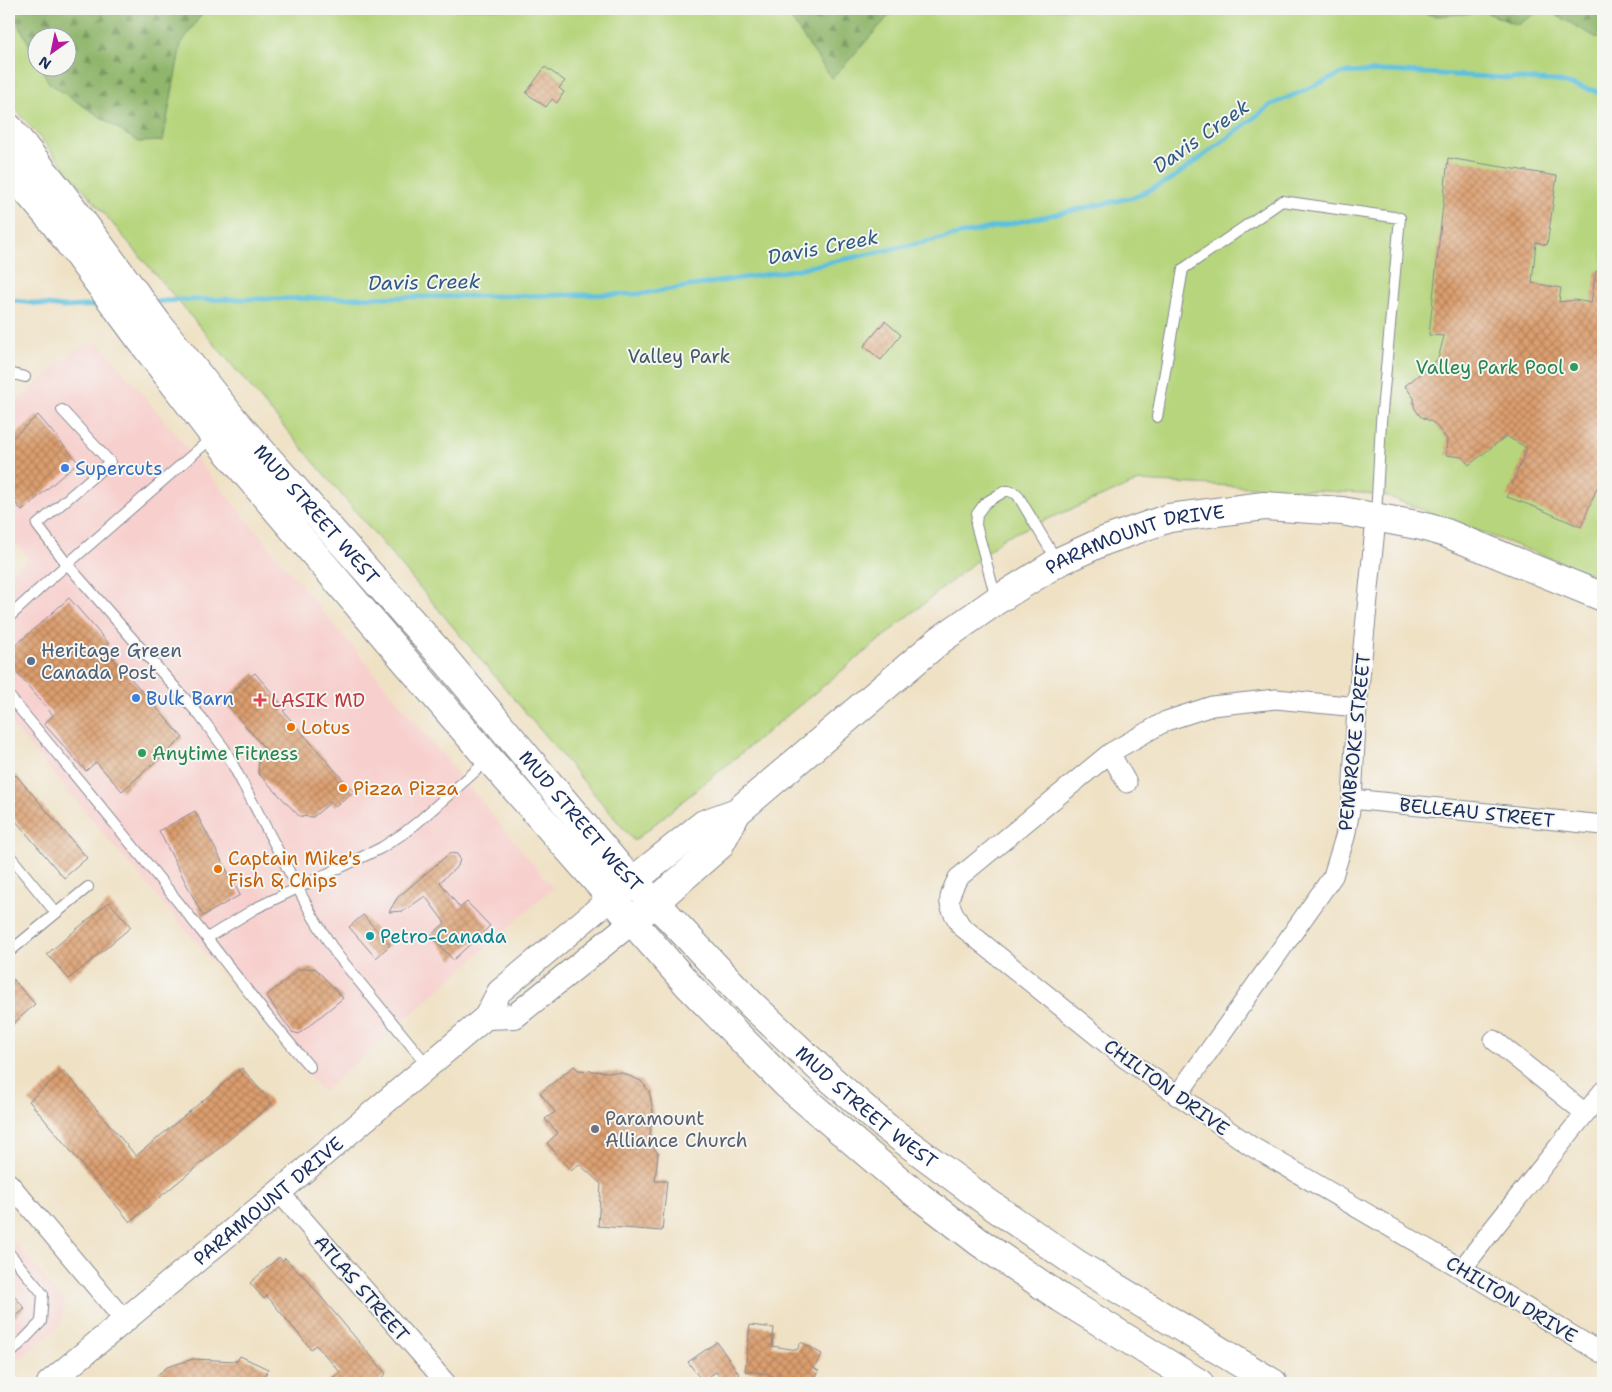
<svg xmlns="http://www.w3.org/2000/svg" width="1612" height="1392" viewBox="0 0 1612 1392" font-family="'Shantell Sans',sans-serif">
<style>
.built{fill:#f7d0ce}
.green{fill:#b6d57c;stroke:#68826d;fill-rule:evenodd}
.forest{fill:url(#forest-firs);stroke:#567265}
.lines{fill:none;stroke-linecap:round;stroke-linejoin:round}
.stream{stroke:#5ec0dc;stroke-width:5}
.building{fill:url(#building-cross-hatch)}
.service-casing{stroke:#858891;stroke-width:12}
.minor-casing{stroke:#858891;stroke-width:21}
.tertiary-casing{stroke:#858891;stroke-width:26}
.secondary-casing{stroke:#858891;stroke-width:30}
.primary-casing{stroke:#858891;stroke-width:30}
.service{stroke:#fff;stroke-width:10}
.minor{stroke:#fff;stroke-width:19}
.tertiary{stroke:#fff;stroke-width:24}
.secondary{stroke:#fff;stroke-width:28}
.primary{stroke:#fff;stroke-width:28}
.leisure-dot{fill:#2e9e5b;stroke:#f6f6f2;stroke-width:2}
.shop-dot{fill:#3f7fe0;stroke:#f6f6f2;stroke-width:2}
.service-dot{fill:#5c6f8a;stroke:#f6f6f2;stroke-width:2}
.health-dot{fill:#e0444e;stroke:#f6f6f2;stroke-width:2}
.food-dot{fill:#e8710a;stroke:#f6f6f2;stroke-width:2}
.culture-dot{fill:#0f9aa8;stroke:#f6f6f2;stroke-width:2}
.worship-dot{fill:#6b7280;stroke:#f6f6f2;stroke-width:2}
.labels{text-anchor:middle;stroke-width:4;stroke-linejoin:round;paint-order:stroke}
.park-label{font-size:19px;fill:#425866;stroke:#f6f6f2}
.leisure-label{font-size:19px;fill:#27864d;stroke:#f6f6f2;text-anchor:end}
.shop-label{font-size:19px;fill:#366cbe;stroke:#f6f6f2;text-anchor:start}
.street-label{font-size:19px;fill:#1b2f5e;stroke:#f6f6f2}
.service-label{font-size:19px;fill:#4e5e75;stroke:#f6f6f2;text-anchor:start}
.health-label{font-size:19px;fill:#be3a42;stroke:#f6f6f2;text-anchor:start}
.food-label{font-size:19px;fill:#c56008;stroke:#f6f6f2;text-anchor:start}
.culture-label{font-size:19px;fill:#0d838f;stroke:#f6f6f2;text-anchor:start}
.worship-label{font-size:19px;fill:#5b616d;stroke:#f6f6f2;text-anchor:start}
.water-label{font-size:20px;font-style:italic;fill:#2f5a84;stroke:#f6f6f2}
</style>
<defs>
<pattern id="forest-firs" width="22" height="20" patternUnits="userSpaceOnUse" patternTransform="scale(1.25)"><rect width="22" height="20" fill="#90b66c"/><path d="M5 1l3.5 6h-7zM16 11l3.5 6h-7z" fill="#75945c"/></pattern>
<pattern id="building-cross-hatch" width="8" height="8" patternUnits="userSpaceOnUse" patternTransform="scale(1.25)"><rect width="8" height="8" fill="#dc9e6d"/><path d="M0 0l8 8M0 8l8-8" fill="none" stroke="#b2815d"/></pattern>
</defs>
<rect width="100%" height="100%" fill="#f6f6f2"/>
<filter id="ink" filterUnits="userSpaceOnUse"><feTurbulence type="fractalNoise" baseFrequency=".02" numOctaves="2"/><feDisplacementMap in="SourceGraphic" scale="10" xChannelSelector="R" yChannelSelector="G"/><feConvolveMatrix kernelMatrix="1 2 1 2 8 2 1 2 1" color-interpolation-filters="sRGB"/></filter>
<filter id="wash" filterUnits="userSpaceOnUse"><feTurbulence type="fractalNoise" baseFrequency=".0096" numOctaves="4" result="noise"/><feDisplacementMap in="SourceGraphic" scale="20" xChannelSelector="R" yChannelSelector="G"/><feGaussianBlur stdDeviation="1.12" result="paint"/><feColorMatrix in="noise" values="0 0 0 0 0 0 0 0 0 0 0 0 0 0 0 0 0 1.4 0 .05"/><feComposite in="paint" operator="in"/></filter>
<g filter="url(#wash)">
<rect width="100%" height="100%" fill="#efe1c4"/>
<path class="built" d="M98,341L553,888L323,1092L9,722V574L28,558L9,535V408L75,350Z
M9,1235L65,1302L61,1325L9,1368Z"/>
<path class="green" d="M227,9H1603V574L1602,578L1386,496L1361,493L1139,481L1005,537L634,841L9,101V18ZM38,38H68V68H38Z"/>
<path class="forest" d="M11,9H205L181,44L163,141L138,142L49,83L41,68H68V38H38L37,60Z
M784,9H895L832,79Z
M1407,9H1543L1517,25L1485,12L1436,16Z
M1545,9H1603V41Z"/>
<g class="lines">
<path class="stream" d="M9,298L16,301L63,307L104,305
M153,302L179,300L639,294L794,270L1135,197L1172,179L1271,105L1343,73L1388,71L1556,81L1603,93"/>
</g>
<g id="blocks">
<path class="building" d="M545,67L565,81L559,88L564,92L557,103L552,99L546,107L526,93Z
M1448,158L1557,176L1547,245L1536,242L1532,283L1561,288L1559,302L1575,300L1591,303L1596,271L1603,272V473L1581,527L1535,507L1507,497L1527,448L1506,436L1469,465L1462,457L1446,455L1447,439L1434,423L1420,416L1414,407V398L1405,386L1438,359L1444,336L1429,335Z
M885,321L901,335L881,360L864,346Z
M38,415L78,462L22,511L9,495V441Z
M69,598L109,644L104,648L183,738L122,791L96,762L86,771L44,724L53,715L9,664V651Z
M255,673L286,709L283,711L354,792L335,806L331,802L313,817L299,816L258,773L259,758L267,751L223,700Z
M16,775L87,858L64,878L9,813V782Z
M195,811L240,895L203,916L159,831Z
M450,853L457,854L460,859L458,866L440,882L460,908L467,902L490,926L453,960L431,935L445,923L425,896L404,911L389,912L397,898Z
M109,902L131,927L69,979L47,954Z
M363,915L390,945L376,958L349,927Z
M315,968L343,998L299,1034L292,1032L266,996L300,969Z
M9,975L35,1004L9,1028Z
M574,1066L578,1070L622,1073L641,1081L649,1091L653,1111L649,1142L658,1153L655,1181H667L662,1231L598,1226L601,1184L579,1164L571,1171L547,1143L558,1133L545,1119L555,1112L540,1093Z
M242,1068L272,1104L130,1222L29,1101L64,1071L136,1156Z
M279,1257L282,1261L285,1258L300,1274L301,1273L386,1374L376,1383H326L340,1372L316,1345L311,1349L267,1296L264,1299L250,1283Z
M9,1289L25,1309L9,1322Z
M750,1325L774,1328L772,1346L797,1350L801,1342L822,1354L814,1368L819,1371L812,1383H784L769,1374L745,1371Z
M717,1342L739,1374L726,1383H724L716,1372L702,1381L688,1362Z
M240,1356L268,1369L262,1383H148L167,1367L193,1359L237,1361Z"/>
</g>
</g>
<g filter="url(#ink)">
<use href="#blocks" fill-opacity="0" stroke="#858891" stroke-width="1"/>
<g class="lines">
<defs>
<path id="service" d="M9,373L25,377
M62,410L110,462L37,525L67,564L200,716L224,748L312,915L335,952L428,1066
M1157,417L1183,269L1282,201L1400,218L1381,422L1376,516
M996,598L976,525L977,514L985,503L1005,491H1009L1017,494L1057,561
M9,617L48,581L214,436
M9,696C75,775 141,855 206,937C240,981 273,1025 310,1067
M9,855L56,913
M207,938L256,908L381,848L404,833L418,822L489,759
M9,952L88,887
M9,1253L43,1294L41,1322L12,1352L9,1353"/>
<path id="minor" d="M1357,707L1276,699L1212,706L1166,721L1110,753L958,878C945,902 948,904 961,926L1126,1059L1251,1146L1462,1269L1603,1354
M1110,753L1127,783
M1352,799L1603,825
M1494,1040L1585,1113
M1177,1096L1333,876L1345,837L1352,799L1357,707L1376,519
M9,1183L124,1320
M279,1192L446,1383
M1462,1269L1492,1230L1603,1091"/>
<g id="tertiary">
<path d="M486,1017L515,1016L632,922"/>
<path id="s1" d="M49,1383L279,1192L486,1017L499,992L611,898"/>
</g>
<g id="secondary">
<path id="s2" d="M614,896L704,824L737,812L940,640L997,600L1058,562L1104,541L1169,518L1264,506L1342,511L1422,526L1446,533L1603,597"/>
<path d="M632,922L719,846L737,812"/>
</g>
<g id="primary">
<path id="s3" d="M9,128L62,194L158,324L233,419L443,657L619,867L669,917L751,1004L832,1080L886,1127L987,1202L1077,1264L1273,1383"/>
<path d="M9,170L55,224L137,335L214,436L489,759L690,987L786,1084L902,1183L979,1242L1061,1298L1199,1383"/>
</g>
</defs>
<use href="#service" class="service-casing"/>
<use href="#minor" class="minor-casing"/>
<use href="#tertiary" class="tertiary-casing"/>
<use href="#secondary" class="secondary-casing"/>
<use href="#primary" class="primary-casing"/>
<use href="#service" class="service"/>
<use href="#minor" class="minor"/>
<use href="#tertiary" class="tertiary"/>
<use href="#secondary" class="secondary"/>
<use href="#primary" class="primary"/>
</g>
</g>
<g class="leisure-dot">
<circle cx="1574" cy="367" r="5"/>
<circle cx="142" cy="753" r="5"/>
</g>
<g class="shop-dot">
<circle cx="65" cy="468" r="5"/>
<circle cx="136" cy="698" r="5"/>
</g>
<circle class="service-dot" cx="31" cy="661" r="5"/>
<path class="health-dot" d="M257.5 692.5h5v5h5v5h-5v5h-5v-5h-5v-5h5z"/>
<g class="food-dot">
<circle cx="291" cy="727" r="5"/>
<circle cx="343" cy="788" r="5"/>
<circle cx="218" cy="869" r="5"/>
</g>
<circle class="culture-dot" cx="370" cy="936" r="5"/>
<circle class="worship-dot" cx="595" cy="1129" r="5"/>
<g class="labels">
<g class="park-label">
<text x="679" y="363">Valley Park</text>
</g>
<g class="leisure-label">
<text x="1564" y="374">Valley Park Pool</text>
<text x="152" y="760" text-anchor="start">Anytime Fitness</text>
</g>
<g class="shop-label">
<text x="75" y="475">Supercuts</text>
<text x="146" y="705">Bulk Barn</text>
</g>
<g class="street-label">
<text dy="7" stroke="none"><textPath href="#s3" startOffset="494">MUD STREET WEST</textPath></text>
<text dy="7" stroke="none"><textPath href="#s2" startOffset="639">PARAMOUNT DRIVE</textPath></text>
<text transform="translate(1354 742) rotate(-84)" y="7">PEMBROKE STREET</text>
<text transform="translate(1477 812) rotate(6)" y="7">BELLEAU STREET</text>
<text dy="7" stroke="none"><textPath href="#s3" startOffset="899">MUD STREET WEST</textPath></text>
<text transform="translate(1167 1087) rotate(36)" y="7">CHILTON DRIVE</text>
<text dy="7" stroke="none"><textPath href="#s3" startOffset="1304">MUD STREET WEST</textPath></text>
<text dy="7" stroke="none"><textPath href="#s1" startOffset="285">PARAMOUNT DRIVE</textPath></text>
<text transform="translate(362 1288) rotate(49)" y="7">ATLAS STREET</text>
<text transform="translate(1512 1299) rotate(31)" y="7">CHILTON DRIVE</text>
</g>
<g class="service-label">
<text x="41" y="657">Heritage Green<tspan x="41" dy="22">Canada Post</tspan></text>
</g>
<g class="health-label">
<text x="271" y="707">LASIK MD</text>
</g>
<g class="food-label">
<text x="301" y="734">Lotus</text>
<text x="353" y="795">Pizza Pizza</text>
<text x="228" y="865">Captain Mike's<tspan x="228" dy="22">Fish &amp; Chips</tspan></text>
</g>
<g class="culture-label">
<text x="380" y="943">Petro-Canada</text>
</g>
<g class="worship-label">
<text x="605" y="1125">Paramount<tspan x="605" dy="22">Alliance Church</tspan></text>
</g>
<g class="water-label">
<text transform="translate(1201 136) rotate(-35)" y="7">Davis Creek</text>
<text transform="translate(823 247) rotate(-11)" y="7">Davis Creek</text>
<text transform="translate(424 282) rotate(-1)" y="7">Davis Creek</text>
</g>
</g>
<rect width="1612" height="1392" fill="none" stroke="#f6f6f2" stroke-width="30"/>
<g transform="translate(52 52) rotate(213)"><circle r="24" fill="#f6f6f2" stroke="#9ea6b7"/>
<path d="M0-4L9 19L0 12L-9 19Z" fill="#b5179e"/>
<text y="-8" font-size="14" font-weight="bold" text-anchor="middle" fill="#1b2f5e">N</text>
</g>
</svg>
